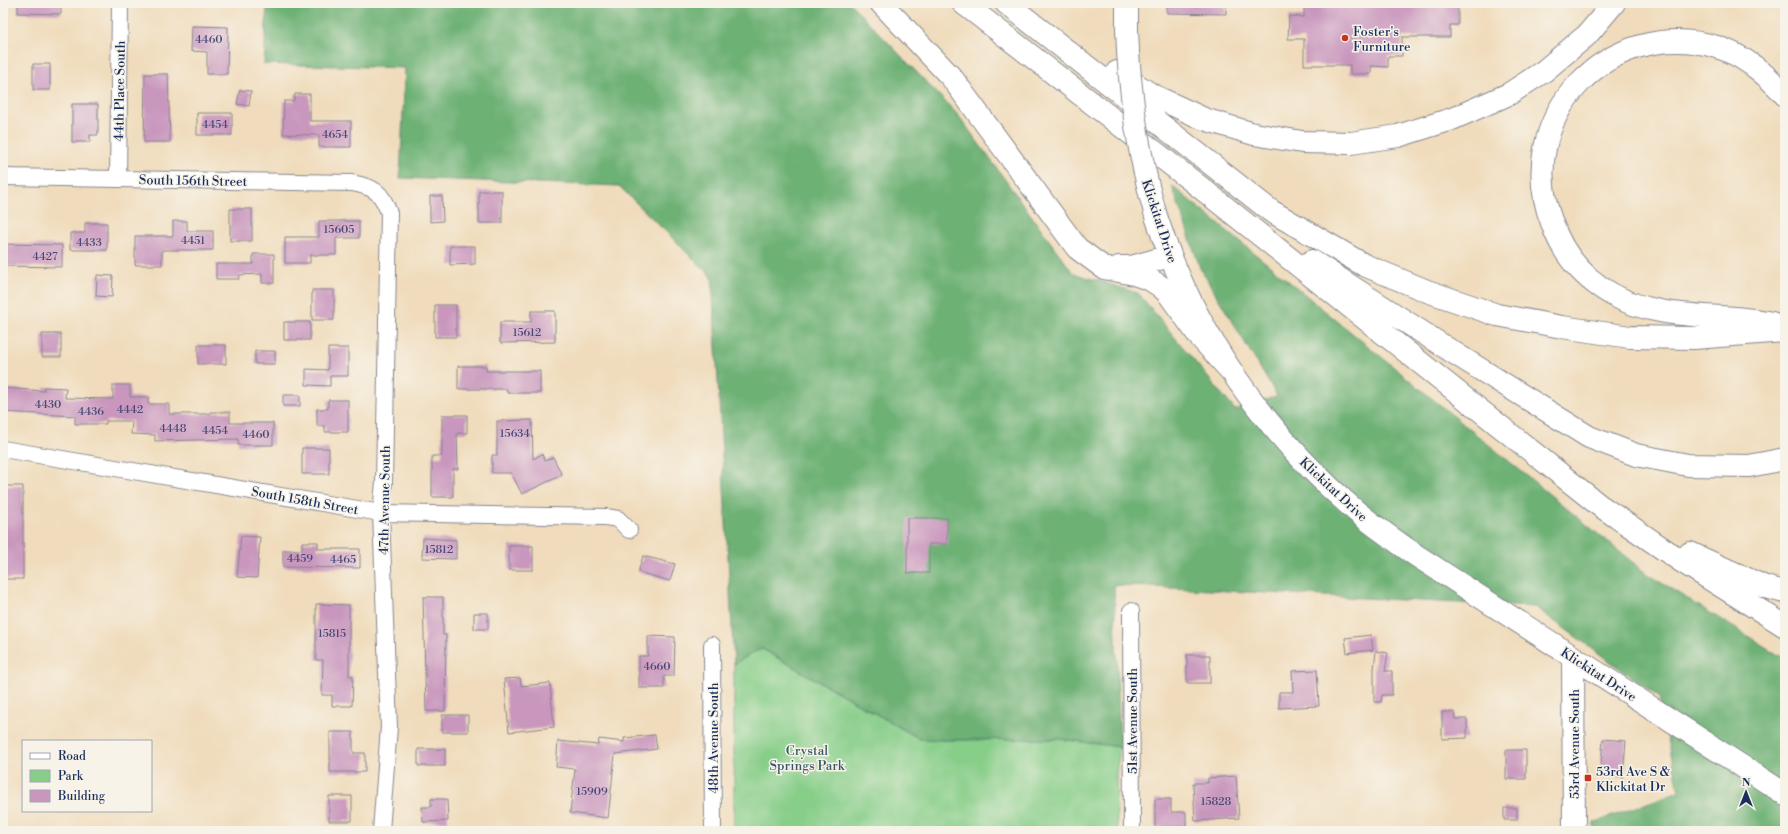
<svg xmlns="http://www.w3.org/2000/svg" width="1788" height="834" viewBox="0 0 1788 834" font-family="'Libre Bodoni',serif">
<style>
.green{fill:#87ce89;stroke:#517e74}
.forest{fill:#6db175;stroke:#44706a}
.building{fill:#c997be}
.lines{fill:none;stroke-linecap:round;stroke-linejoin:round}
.street-casing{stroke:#86868d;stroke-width:18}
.secondary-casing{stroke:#86868d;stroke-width:24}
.highway-casing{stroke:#86868d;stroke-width:24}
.street{stroke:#fff;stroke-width:16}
.secondary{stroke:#fff;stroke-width:22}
.highway{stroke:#fff;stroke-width:22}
.secondary-bridge-casing{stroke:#86868d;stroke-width:24;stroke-linecap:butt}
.secondary-bridge{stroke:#fff;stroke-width:22}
.poi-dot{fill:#c8321e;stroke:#f7f3e8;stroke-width:1.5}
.labels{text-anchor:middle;stroke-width:3;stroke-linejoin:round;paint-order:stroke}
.number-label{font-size:11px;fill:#464976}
.poi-label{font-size:13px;fill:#1b2f5e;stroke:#f7f3e8;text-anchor:start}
.street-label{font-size:13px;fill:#1b2f5e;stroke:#f7f3e8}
.park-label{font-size:13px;fill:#365769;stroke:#f7f3e8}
</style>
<rect width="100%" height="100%" fill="#f7f3e8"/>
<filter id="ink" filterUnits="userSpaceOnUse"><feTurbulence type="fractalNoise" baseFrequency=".025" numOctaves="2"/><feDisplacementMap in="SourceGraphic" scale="8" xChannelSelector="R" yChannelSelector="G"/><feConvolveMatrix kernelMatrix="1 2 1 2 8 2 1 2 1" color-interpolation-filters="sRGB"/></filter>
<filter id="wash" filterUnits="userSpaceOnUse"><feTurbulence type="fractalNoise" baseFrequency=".012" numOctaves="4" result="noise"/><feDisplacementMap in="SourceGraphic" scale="16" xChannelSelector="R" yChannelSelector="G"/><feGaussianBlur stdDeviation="0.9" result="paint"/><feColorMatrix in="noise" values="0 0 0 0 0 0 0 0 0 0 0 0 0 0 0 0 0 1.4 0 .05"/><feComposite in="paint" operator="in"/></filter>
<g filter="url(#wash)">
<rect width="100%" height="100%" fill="#f0dcbc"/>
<path class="green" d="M760,648L920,739L946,740L1060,739L1120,747L1116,775L1117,831H734V664Z"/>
<path class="forest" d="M267,3H850L958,115L1073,273L1138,293L1235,410L1277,396L1200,268L1172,186L1647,574L1785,659V831H1593L1594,823L1679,791L1659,697L1535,607L1114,585L1120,747L1060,739L946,740L920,739L761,648L734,664L712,277L619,186L400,178L405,68L264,64Z"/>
<g id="blocks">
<path class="building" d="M18,3H61V14L18,13Z
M1167,3H1226V14L1167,13Z
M1304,3H1452L1458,4V25H1450V37H1402V56H1388V67L1371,66V74H1350V65H1304V39H1288L1289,16L1304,17Z
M192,26L228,27L227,74H207V52L191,51Z
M33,64H50V90H33Z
M145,74H168L170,142H144Z
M240,90L251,91L249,106L237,104Z
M295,94H310V121H351V147H319V135L283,134L284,101H294Z
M72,104H98V135H90V142H72Z
M197,113H232V135H197Z
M479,191H502V223H479Z
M430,196H442L443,221L430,222Z
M230,209H252V241H230Z
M173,221H187V231H213V250H162V265H135V236H173Z
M319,221H359V238H336V255H310V263H285V237H319Z
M85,223H107V250H70V233H85Z
M3,244L62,245V267L3,266Z
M450,246H475V264L450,265Z
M253,254H274V283H262V274L239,275V279H216V264H253Z
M97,275L113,276L112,297L96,296Z
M312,290H334V320H312Z
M435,305H456V337H435Z
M531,311H555V342L500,343V322H531Z
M284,322H310V340H284Z
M42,334H61V357H42Z
M198,345H226V364H198Z
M328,348H348V376H330V386L306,385V369L328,370Z
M255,351H275V364H255Z
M458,366H486V371H540V393H507V389H458Z
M113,385H130V397H148V404H169V414H210V412H230V423H273V445H238V439L155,441V435L131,434L132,421H106V424H75V416L3,412V388L44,391V387L66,388L65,398L113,399Z
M283,395H300V406H283Z
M328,400H348V432H325V426H317V409H328Z
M442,415H467V433H457L458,469H453V497H432V456H442Z
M532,420L533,459L542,454L545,461L553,457L562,475L522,494L511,473H492V455H497V421Z
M302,448H329V474H302Z
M3,486H23V579H3Z
M907,518H947V544H929V573H907Z
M241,536L260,537L257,578L237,577Z
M423,538L456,540V559L422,558Z
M302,542H318V549H360V568L283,567V550H302Z
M509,546H533V570H509Z
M643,556L675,564L670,581L638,572Z
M423,597H443V635H446L445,711H426Z
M316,604L349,605V676H353L352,706H332V695H322L323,660H316Z
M474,613H488V629H474Z
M1371,635L1373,650L1347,653L1345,638Z
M648,636L675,637L674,676H664V688H639V656H648Z
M1376,651L1388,653L1385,671H1392V695H1382L1381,702H1374V669Z
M1187,655H1210V683H1187Z
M1317,670L1319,706L1279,708V692H1293L1292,671Z
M520,678L521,686L550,683L554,727L509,732L504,679Z
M1442,712H1454L1455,719H1467V738L1442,739Z
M442,715H468V732H442Z
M330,732H353V753H365V772H330Z
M655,735L657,749L615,754L608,818L570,813L575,769L556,767L558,741L598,745L599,739L624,742V738Z
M1603,739L1626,741L1623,777L1600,775Z
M418,749H445V766H418Z
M1506,750H1526V779H1506Z
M1236,776L1239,818L1195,821L1193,783H1208V778Z
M329,796H352V821H329Z
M431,799H447L448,821L423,822L422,807H431Z
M1155,799H1171V812H1186V827H1155Z
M1504,808H1517V820H1504Z"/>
</g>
</g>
<g filter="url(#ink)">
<use href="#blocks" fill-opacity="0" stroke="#86868d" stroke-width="1"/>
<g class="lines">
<defs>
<path id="street" d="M3,177L352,183C374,187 382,192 389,213L384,482L381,513L389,727L381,831
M118,179L120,3
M3,449L381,513L606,517L618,519L629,530
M1131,611L1132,831
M712,645L713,831"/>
<path id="secondary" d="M1127,3V29
M1156,216C1193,331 1264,432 1356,511C1375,527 1396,541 1417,556L1785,794
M1573,657L1574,831"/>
<path id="highway" d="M881,3L952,78L1077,248L1104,268L1134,274L1149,279L1160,286L1168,293L1199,336L1230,370
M963,3L1196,184L1599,505L1681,561L1785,626
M1006,3L1271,211L1364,265L1427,291L1497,315L1562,327L1630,337L1694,338L1785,331
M1117,72L1152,95L1204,119L1254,134L1302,142L1351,143L1398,136L1452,119L1509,94L1544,71L1587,35L1614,3
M1312,261L1451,351L1589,437L1636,455L1688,465L1749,466L1785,459
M1119,267H1131L1170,256
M1772,323C1719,312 1662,322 1613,295C1584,279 1563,255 1552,223C1511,118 1609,15 1717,47C1743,55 1767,75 1785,95
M1690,553L1765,587L1785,592"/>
</defs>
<use href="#street" class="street-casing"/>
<use href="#secondary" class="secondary-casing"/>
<use href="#highway" class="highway-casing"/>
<use href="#street" class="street"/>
<use href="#secondary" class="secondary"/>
<use href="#highway" class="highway"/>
<defs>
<path id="secondary-bridge" d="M1127,29C1129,93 1138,154 1156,216"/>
</defs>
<use href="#secondary-bridge" class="secondary-bridge-casing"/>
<use href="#secondary-bridge" class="secondary-bridge"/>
</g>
</g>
<g class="poi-dot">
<circle cx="1345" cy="38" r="4"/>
<rect x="1584" y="774" width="8" height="8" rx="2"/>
</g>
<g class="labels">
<g class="number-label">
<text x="209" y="43">4460</text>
<text x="215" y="128">4454</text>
<text x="335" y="138">4654</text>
<text x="339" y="233">15605</text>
<text x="193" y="244">4451</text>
<text x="89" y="246">4433</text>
<text x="45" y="260">4427</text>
<text x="527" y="336">15612</text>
<text x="48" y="408">4430</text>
<text x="130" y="413">4442</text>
<text x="91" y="415">4436</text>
<text x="173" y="432">4448</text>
<text x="215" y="434">4454</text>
<text x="515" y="437">15634</text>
<text x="256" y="438">4460</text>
<text x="439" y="553">15812</text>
<text x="300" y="562">4459</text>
<text x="343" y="563">4465</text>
<text x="332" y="637">15815</text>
<text x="657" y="670">4660</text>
<text x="592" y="795">15909</text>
<text x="1216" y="805">15828</text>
</g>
<g class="poi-label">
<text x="1353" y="36">Foster's<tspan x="1353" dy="15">Furniture</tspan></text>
<text x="1596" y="776">53rd Ave S &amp;<tspan x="1596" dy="15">Klickitat Dr</tspan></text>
</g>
<g class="street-label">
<text transform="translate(119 91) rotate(-89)" y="5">44th Place South</text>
<text transform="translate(193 180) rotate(1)" y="5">South 156th Street</text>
<text transform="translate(1160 221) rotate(72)" y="5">Klickitat Drive</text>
<text transform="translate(1334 489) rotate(43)" y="5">Klickitat Drive</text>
<text transform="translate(305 500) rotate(10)" y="5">South 158th Street</text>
<text transform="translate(384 500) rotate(-89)" y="5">47th Avenue South</text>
<text transform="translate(1599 674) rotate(33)" y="5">Klickitat Drive</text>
<text transform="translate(1132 721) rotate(-90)" y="5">51st Avenue South</text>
<text transform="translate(713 738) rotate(-90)" y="5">48th Avenue South</text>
<text transform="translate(1574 744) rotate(-90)" y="5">53rd Avenue South</text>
</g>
<g class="park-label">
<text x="807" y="755">Crystal<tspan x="807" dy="15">Springs Park</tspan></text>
</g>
</g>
<rect width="1788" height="834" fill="none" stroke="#f7f3e8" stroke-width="16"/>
<rect x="22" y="740" width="130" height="72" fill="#f7f3e8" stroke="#9fa5b1"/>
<rect x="30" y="753" width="20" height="6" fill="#ffffff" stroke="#9fa5b1"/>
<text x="58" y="760" font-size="12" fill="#1b2f5e">Road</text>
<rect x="30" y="770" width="20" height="12" fill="#87ce89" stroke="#9fa5b1"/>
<text x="58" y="780" font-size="12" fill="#1b2f5e">Park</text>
<rect x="30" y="790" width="20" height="12" fill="#c997be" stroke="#9fa5b1"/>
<text x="58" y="800" font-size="12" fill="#1b2f5e">Building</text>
<g transform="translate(1746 792)" stroke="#f7f3e8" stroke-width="3" paint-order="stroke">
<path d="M0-3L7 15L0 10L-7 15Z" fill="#1b2f5e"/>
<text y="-6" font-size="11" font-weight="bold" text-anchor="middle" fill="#1b2f5e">N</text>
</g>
</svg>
